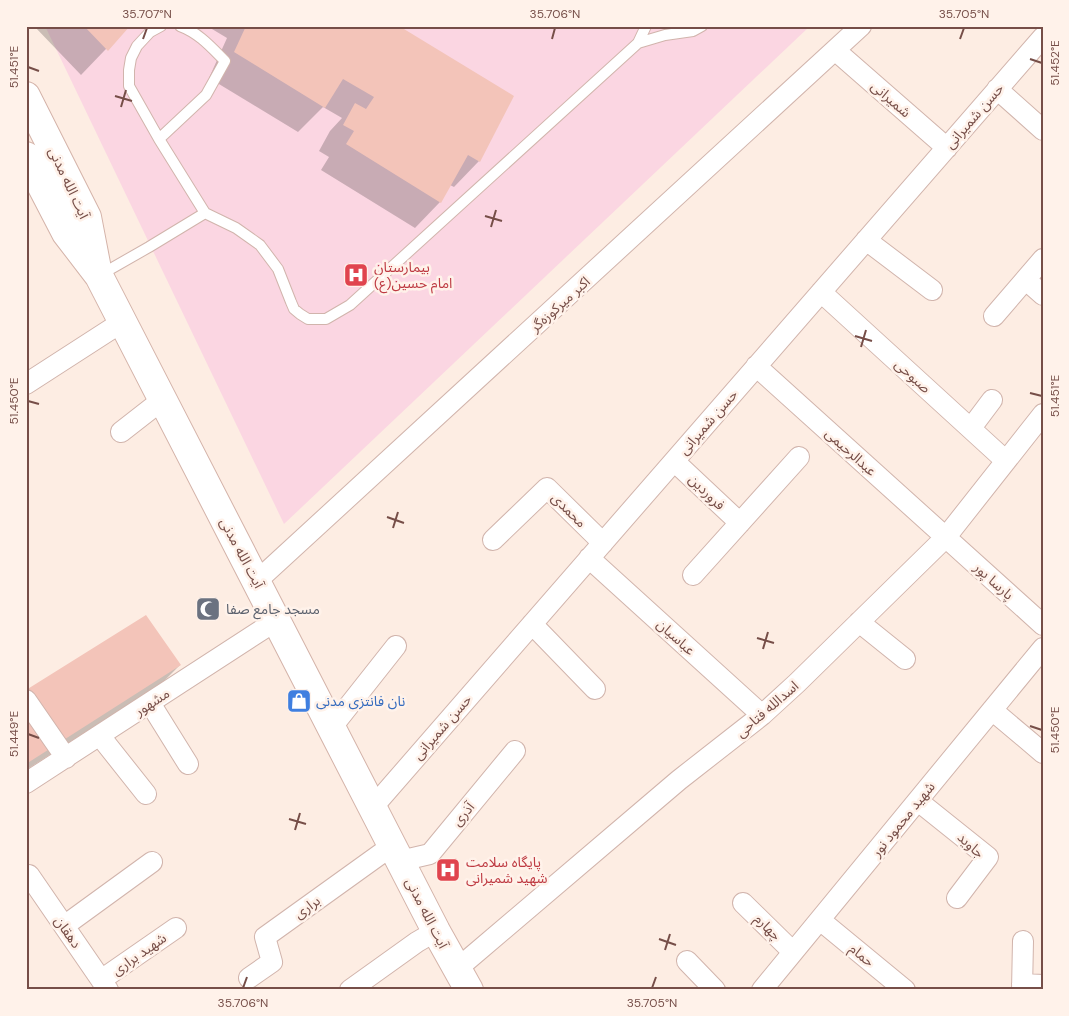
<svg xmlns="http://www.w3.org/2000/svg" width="1069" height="1016" viewBox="0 0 1069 1016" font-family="'DM Sans','Noto Sans Arabic',sans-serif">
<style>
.medical{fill:#fbd6e2}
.shadow{fill:#0003}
.building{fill:#f3c4b9}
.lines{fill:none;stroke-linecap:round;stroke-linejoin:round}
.lane-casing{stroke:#d1b4ac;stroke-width:12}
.street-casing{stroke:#d1b4ac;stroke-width:22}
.secondary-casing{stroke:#d4b3a9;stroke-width:30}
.lane{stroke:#fff;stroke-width:10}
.street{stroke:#fff;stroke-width:20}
.secondary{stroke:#fff;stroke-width:28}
.ticks{fill:none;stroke:#764e48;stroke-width:2}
.labels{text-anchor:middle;stroke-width:5;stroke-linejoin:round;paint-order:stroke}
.street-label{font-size:14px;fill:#764e48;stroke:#fff2ea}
.health-label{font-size:14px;fill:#be3a42;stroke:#fff2ea;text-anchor:start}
.worship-label{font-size:14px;fill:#5b616d;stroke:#fff2ea;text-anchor:start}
.shop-label{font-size:14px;fill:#366cbe;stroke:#fff2ea;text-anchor:start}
.neatline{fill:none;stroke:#764e48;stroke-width:2}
.ticks-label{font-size:12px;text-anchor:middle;fill:#764e48}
</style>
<rect width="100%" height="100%" fill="#fdede3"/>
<path class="medical" d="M45,26H810L284,524Z"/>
<path class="shadow" d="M34,26H128L81,75Z
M207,26H396L479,161L454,187L450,185L440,202L415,228L321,170L329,157L319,151L330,131L342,118L323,107L298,132L209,78L227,38Z
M180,665L162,683L26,770V691Z"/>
<path class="building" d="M84,26H130L108,51Z
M246,26H399L514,96L480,162L468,155L441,203L346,144L354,131L343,125L355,103L366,109L374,97L343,79L325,108L234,52Z
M146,615L181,665L26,764V690Z"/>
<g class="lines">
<defs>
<path id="lane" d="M161,26L150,32L137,46L131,58L129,70V86L159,139L205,213L236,228L260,245L278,269L291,302L294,309L300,314L308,319H326L350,305L638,43L646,26
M638,43L665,35L693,31L702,26
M159,139L206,95L225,61C211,47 199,33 180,26
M100,275L149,247L205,213"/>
<path id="street" d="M836,51L947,148
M997,89L1043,130
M866,240L932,290
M1026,280L1043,295
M821,292L1006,461
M994,316L1043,259
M756,366L1043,625
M26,384L122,322
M971,428L992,400
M121,432L162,400
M674,461L740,523
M493,540L547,488L603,543
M589,558L762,715
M693,575L799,457
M257,581L861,26
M859,622L905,659
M532,624L595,689
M26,700L66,758
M150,703L188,764
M992,710L1043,753
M332,727L396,646
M100,736L146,794
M26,783L277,620
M918,801L988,857L957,898
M373,807L1043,37
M400,861L430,854L515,751
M29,875L108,990
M743,903L793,952
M820,920L905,990
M64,926L152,862
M687,961L715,990
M457,969L679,780L762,715L797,683L946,537L1043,414
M249,978L272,962L265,937L393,845
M101,980L176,928
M1022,984L1043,985
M350,990L417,942L436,931
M762,990L1043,648
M1022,990L1023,941"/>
<path id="secondary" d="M26,96L87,217L97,269
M26,156L66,233L99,276L436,931L469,990"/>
</defs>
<use href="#lane" class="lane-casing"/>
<use href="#street" class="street-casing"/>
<use href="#secondary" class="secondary-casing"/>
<use href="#lane" class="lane"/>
<use href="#street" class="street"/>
<use href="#secondary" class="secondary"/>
</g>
<path class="ticks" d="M143,39L147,28M552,39L555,28M960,39L964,28M1030,59L1042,63M28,67L39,71M115,96L132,101M121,107L126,90M485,216L502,221M491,227L496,210M855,336L872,341M861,347L866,330M1030,393L1042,396M28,401L39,404M387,517L404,523M393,528L398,512M757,638L774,643M763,649L768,632M1030,726L1042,730M28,734L39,738M289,819L306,824M295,830L300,813M659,939L676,945M665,950L670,934M243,988L247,977M652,988L656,977"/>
<defs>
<symbol id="hospital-square" viewBox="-11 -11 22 22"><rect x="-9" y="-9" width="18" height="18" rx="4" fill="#e0444e" stroke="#fff2ea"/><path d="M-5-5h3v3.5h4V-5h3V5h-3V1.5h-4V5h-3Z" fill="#fff"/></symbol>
<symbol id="mosque-square" viewBox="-11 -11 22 22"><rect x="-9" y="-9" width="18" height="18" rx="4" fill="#6b7280" stroke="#fff2ea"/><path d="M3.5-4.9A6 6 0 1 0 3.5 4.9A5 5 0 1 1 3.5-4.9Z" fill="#fff"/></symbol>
<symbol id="shop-square" viewBox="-11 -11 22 22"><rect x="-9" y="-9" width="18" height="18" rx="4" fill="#3f7fe0" stroke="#fff2ea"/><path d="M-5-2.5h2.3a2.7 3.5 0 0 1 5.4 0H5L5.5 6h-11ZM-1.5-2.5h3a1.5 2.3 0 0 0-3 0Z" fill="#fff"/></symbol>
</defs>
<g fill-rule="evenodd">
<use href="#hospital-square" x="342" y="261" width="28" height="28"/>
<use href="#mosque-square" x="194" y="595" width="28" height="28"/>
<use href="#shop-square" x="285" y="687" width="28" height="28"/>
<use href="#hospital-square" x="434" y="856" width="28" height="28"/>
</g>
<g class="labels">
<g class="street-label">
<text transform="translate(891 99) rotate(41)" y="5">شمیرانی</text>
<text transform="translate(974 116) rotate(-49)" y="5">حسن شمیرانی</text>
<text transform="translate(69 183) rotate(65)" y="5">آیت الله مدنی</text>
<text transform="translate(560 304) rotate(-42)" y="5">اکبر میرکوزه‌گر</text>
<text transform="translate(913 376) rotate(42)" y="5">صبوحی</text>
<text transform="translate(708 422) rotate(-49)" y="5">حسن شمیرانی</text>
<text transform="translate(851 452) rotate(42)" y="5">عبدالرحیمی</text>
<text transform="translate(707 492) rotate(44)" y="5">فروردین</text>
<text transform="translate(569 510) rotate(45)" y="5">محمدی</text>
<text transform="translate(242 553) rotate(62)" y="5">آیت الله مدنی</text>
<text transform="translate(994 581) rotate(42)" y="5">پارسا پور</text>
<text transform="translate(676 637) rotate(42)" y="5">عباسیان</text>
<text transform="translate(152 702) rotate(-33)" y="5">مشهور</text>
<text transform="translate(767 709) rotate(-41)" y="5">اسدالله فتاحی</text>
<text transform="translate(442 727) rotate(-49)" y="5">حسن شمیرانی</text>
<text transform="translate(463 814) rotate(-50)" y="5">آذری</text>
<text transform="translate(903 819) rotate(-51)" y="5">شهید محمود نور</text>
<text transform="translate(971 845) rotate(42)" y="5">جاوید</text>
<text transform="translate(307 907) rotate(-36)" y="5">براری</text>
<text transform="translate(427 913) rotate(63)" y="5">آیت الله مدنی</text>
<text transform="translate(768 927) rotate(45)" y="5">چهارم</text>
<text transform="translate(68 932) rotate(55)" y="5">دهقان</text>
<text transform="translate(139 954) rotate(-35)" y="5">شهید براری</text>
<text transform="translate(862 955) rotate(39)" y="5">حمام</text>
</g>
<g class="health-label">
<text x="374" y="272">بیمارستان<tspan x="374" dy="16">امام حسین(ع)</tspan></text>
<text x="466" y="867">پایگاه سلامت<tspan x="466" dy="16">شهید شمیرانی</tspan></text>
</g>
<g class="worship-label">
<text x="226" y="614">مسجد جامع صفا</text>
</g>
<g class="shop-label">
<text x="316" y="706">نان فانتزی مدنی</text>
</g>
</g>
<rect width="1069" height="1016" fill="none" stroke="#fff2ea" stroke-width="55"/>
<rect x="28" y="28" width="1014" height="960" class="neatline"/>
<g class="ticks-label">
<text x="147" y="18">35.707°N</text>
<text x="555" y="18">35.706°N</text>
<text x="964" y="18">35.705°N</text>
<text transform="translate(1055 63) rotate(-90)" y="4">51.452°E</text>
<text transform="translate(14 67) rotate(-90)" y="4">51.451°E</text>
<text transform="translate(1055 396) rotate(-90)" y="4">51.451°E</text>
<text transform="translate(14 401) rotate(-90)" y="4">51.450°E</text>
<text transform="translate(1055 730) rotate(-90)" y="4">51.450°E</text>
<text transform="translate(14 734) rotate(-90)" y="4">51.449°E</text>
<text x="243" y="1007">35.706°N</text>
<text x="652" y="1007">35.705°N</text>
</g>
</svg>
